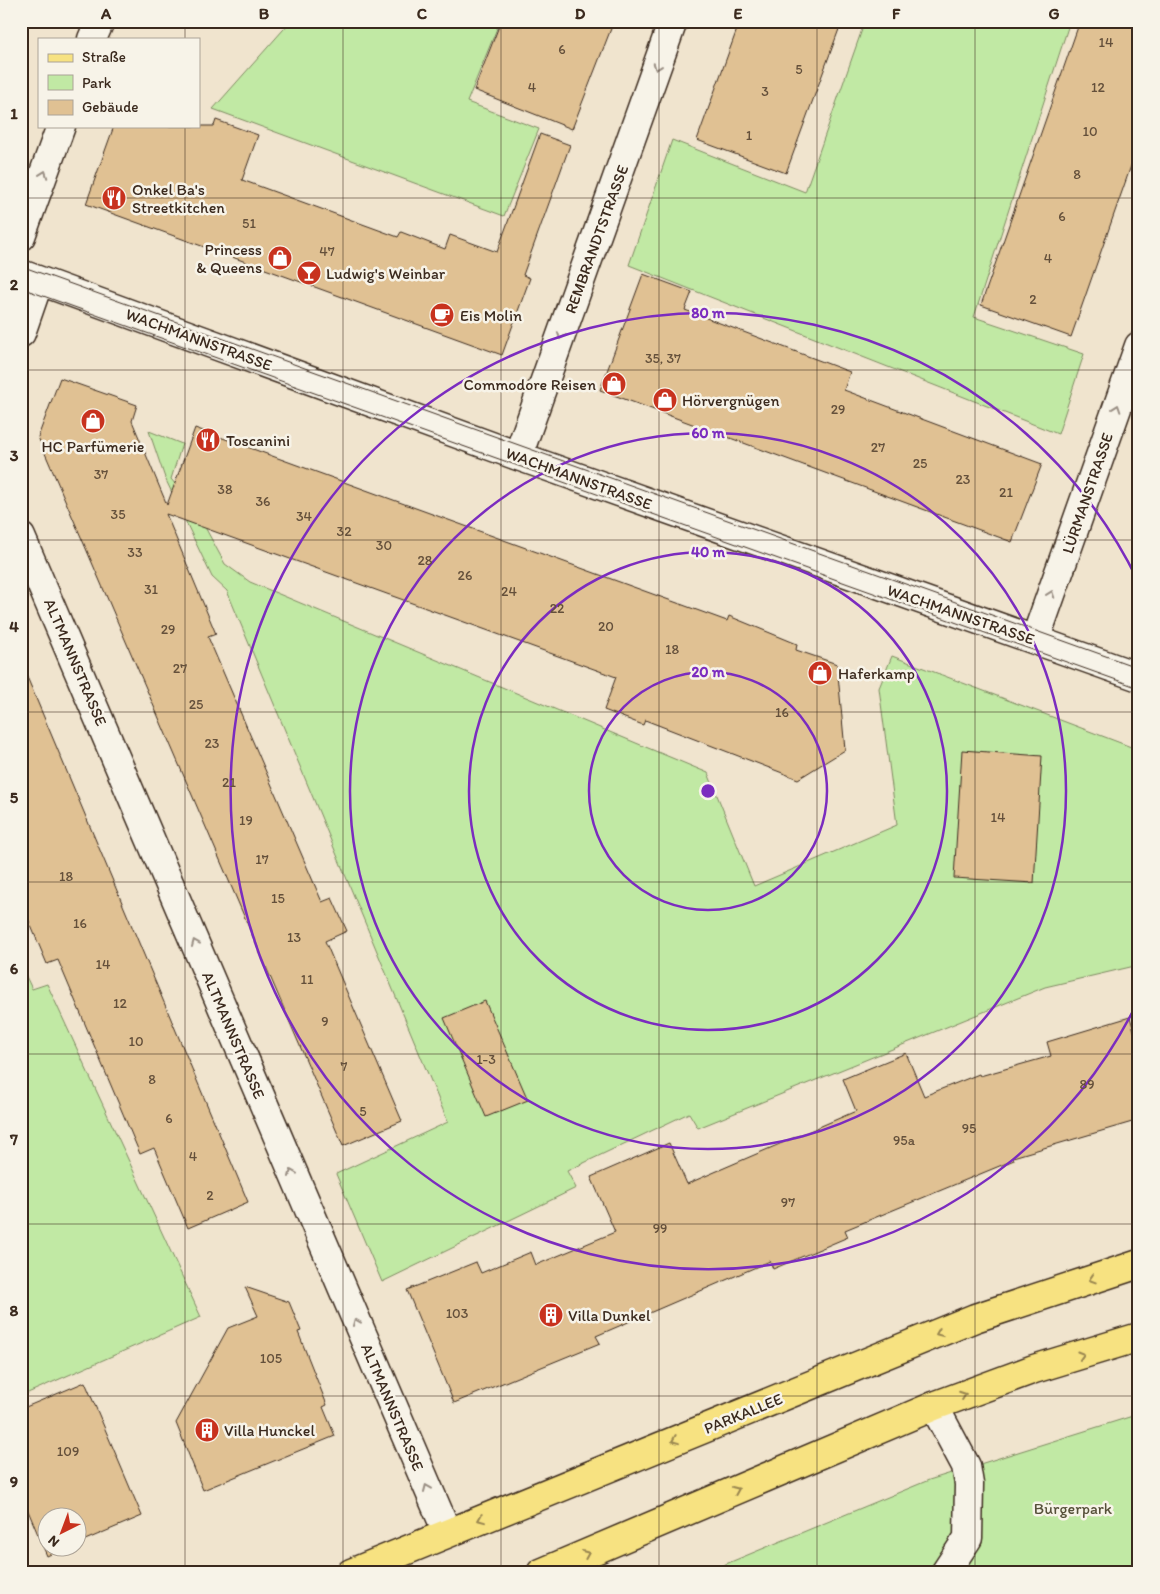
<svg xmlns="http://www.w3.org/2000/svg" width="1160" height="1594" viewBox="0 0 1160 1594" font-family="Itim,sans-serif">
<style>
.green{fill:#c1e9a4;stroke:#7e8a61}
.building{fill:#e0c193;stroke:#3b2a1e}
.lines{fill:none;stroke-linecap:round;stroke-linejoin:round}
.minor-casing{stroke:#3b2a1e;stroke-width:31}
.primary-casing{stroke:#3b2a1e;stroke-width:31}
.minor{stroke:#f7f3e8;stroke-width:28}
.primary{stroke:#f7e281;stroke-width:28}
.tram{stroke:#3b2a1e;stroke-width:1}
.oneway{stroke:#998e83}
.oneway2{stroke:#998650}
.grid{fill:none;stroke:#3b2a1e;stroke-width:1;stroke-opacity:0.55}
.ring{fill:none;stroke:#7b2cbf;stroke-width:2.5}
.labels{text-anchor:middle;stroke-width:5;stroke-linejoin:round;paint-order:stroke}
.number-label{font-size:14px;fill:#64503b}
.poi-label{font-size:16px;fill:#3b2a1e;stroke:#f7f3e8;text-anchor:start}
.street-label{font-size:16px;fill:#3b2a1e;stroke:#f7f3e8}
.park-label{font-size:16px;fill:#565039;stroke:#f7f3e8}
.centre{fill:#7b2cbf;stroke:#f7f3e8;stroke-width:2.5}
.ring-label{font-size:15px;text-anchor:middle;font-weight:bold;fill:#7b2cbf;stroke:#f7f3e8;stroke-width:5;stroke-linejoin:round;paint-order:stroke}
.neatline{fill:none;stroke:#3b2a1e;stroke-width:2}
.grid-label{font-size:16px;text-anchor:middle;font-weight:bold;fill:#3b2a1e}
</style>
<rect width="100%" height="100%" fill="#f0e4ce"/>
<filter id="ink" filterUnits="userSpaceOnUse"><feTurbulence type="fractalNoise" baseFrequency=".02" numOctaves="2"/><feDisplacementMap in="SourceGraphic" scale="10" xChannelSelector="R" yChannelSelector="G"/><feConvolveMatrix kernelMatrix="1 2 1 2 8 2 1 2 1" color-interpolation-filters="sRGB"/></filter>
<g filter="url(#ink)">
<path class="green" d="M291,21H500L467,102L539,129L504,216L213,109Z
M865,21H1070L974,317L1084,354L1058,434L629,265L672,140L805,192Z
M149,431L182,444L171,479L193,505L225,564L250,582L708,773L754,886L897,825L879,688L892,656L1139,750V965L1045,987L698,1128L689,1113L567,1171L576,1188L382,1282L336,1174L448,1122L227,591L212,577L165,478Z
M21,966L32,989L47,984L201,1317L21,1396Z
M1139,1414V1573H704L929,1480Z"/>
<path class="building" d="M501,21H614L572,129L474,90Z
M740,21H842L786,173L697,140Z
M1080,21H1139V143L1071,337L981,305Z
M216,120L258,135L242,180L398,237L401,232L445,249L450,235L497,252L540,134L570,145L523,275L530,278L502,355L86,204L114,126H214Z
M643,274L692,292L685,310L850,372L844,390L1042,464L1012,542L600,390Z
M60,378L137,405L132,421L167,505L195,428L727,621L729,616L797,644L796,650L837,664L845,750L798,779L645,720L643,725L604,710L616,677L166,514L216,634L208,637L322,902L332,898L347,931L325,941L402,1121L343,1146L38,437Z
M22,665L248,1202L188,1228L154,1148L140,1154L58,960L47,964L21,902Z
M962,750L1042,756L1034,883L954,878Z
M485,1001L528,1100L486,1117L444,1018Z
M1130,1017L1139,1048V1120L1013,1157L1014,1160L845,1230L848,1237L773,1269L770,1261L596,1336L600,1343L454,1403L407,1290L476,1262L481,1273L531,1252L536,1265L615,1232L591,1177L669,1143L687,1184L856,1111L843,1079L906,1053L924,1096L979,1074L980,1076L1051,1056L1047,1042Z
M245,1287L289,1302L301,1331L298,1332L327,1405L323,1407L335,1436L203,1490L176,1423L228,1328L258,1316Z
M85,1382L142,1516L78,1543V1516H48V1546H69L47,1556L21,1494V1409Z"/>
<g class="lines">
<defs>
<path id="minor" d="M92,39L100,21
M21,236L61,126
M21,274L518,456L1139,677
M21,333L39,281
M518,456L673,21
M21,537L447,1532
M1035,640L1139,346
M934,1406L966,1466L969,1484L968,1538L945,1573"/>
<path id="primary" d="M351,1573L975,1318L1139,1264
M541,1573L934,1406L1034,1369L1139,1337"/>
</defs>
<use href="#minor" class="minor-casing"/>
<use href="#primary" class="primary-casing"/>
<use href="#minor" class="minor"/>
<use href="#primary" class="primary"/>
<path class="tram" d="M21,266L1139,668
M21,288L1139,688"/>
</g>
<defs><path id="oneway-chevron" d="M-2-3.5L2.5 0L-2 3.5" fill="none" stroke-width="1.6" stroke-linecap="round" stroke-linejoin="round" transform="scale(1.25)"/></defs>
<g class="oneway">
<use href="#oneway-chevron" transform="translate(657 67) rotate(110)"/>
<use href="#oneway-chevron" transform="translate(44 174) rotate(-70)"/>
<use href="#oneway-chevron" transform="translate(561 336) rotate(110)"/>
<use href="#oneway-chevron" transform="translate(1117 408) rotate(-71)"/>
<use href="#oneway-chevron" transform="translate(1051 594) rotate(-70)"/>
<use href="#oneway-chevron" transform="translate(195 943) rotate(-113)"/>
<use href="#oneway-chevron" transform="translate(292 1173) rotate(-113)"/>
<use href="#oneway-chevron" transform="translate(356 1322) rotate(-113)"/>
<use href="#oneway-chevron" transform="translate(427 1488) rotate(-113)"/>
</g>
<g class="oneway2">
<use href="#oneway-chevron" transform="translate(1092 1279) rotate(162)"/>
<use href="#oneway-chevron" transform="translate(939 1333) rotate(158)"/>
<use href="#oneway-chevron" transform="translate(1081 1355) rotate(-17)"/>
<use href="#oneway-chevron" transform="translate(963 1395) rotate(-20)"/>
<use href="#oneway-chevron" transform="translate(675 1440) rotate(158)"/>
<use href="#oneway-chevron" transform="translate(736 1490) rotate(-23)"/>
<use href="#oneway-chevron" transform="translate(481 1519) rotate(158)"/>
<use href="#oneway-chevron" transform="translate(586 1554) rotate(-23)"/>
</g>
</g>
<path class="grid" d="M185,21V39M343,21V1573M501,21V1573M659,21V1573M817,21V1573M975,21V1573M185,126V1573M21,198H1139M21,370H1139M21,540H1139M21,712H1139M21,882H1139M21,1054H1139M21,1224H1139M21,1396H1139"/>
<g class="ring">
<circle cx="708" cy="791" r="119"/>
<circle cx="708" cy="791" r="239"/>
<circle cx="708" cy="791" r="358"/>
<path d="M1138 1001A478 478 0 1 1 1138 581"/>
</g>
<defs>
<symbol id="restaurant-disc" viewBox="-11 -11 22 22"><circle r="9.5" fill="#c8321e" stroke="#f7f3e8"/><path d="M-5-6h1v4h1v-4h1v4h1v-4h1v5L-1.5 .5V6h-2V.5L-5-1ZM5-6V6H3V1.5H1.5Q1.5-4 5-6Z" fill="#fff"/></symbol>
<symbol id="shop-disc" viewBox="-11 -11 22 22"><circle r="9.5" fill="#c8321e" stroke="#f7f3e8"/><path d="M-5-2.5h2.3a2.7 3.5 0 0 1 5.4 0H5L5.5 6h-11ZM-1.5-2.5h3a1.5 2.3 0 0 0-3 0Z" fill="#fff"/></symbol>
<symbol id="bar-disc" viewBox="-11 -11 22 22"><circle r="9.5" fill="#c8321e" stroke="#f7f3e8"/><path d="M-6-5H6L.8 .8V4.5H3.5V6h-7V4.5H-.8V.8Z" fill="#fff"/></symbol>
<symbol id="cafe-disc" viewBox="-11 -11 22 22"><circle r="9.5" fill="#c8321e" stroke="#f7f3e8"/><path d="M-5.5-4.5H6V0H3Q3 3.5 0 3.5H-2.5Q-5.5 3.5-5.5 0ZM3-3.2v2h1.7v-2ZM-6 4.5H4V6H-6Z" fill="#fff"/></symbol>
<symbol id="building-disc" viewBox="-11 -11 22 22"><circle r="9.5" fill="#c8321e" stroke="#f7f3e8"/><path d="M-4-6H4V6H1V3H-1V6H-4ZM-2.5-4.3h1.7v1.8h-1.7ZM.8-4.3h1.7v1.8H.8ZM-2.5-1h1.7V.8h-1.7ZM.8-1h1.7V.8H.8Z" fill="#fff"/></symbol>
</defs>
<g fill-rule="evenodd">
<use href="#restaurant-disc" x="100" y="184" width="28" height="28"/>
<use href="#shop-disc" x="266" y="244" width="28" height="28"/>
<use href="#bar-disc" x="295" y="259" width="28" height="28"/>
<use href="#cafe-disc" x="428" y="301" width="28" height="28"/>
<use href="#shop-disc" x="600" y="370" width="28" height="28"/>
<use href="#shop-disc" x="651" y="386" width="28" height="28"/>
<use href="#shop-disc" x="79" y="407" width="28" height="28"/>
<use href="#restaurant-disc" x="194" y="426" width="28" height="28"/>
<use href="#shop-disc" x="806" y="659" width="28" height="28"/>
<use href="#building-disc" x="537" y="1301" width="28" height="28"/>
<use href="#building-disc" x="193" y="1416" width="28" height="28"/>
</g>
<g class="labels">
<g class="number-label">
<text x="1106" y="47">14</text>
<text x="562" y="54">6</text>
<text x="799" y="74">5</text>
<text x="532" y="92">4</text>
<text x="1098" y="92">12</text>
<text x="765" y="96">3</text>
<text x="1090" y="136">10</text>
<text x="749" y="140">1</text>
<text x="1077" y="179">8</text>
<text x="1062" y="221">6</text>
<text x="249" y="228">51</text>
<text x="327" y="256">47</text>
<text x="1048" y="263">4</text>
<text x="1033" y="304">2</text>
<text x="663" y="363">35, 37</text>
<text x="838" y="414">29</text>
<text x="878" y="452">27</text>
<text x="920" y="468">25</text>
<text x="101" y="479">37</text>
<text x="963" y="484">23</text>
<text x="225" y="494">38</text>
<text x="1006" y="497">21</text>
<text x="263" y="506">36</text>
<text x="118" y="519">35</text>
<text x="304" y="521">34</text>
<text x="344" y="536">32</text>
<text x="384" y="550">30</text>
<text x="135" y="557">33</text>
<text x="425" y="565">28</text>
<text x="465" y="580">26</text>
<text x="151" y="594">31</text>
<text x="509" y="596">24</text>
<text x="557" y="613">22</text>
<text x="606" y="631">20</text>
<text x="168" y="634">29</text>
<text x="672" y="654">18</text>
<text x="180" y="673">27</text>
<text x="196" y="709">25</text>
<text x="782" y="717">16</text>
<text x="212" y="748">23</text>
<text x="229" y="787">21</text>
<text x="998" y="822">14</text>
<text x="246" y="825">19</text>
<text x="262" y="864">17</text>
<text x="66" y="881">18</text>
<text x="278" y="903">15</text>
<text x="80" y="928">16</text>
<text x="294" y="942">13</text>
<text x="103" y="969">14</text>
<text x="307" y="984">11</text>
<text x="120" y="1008">12</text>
<text x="325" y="1026">9</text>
<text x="136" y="1046">10</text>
<text x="486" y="1064">1-3</text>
<text x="344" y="1071">7</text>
<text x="152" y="1084">8</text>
<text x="1087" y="1089">89</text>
<text x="363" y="1116">5</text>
<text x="169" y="1123">6</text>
<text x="969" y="1133">95</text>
<text x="904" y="1145">95a</text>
<text x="193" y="1161">4</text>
<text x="210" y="1200">2</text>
<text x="788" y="1207">97</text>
<text x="660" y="1233">99</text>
<text x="457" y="1318">103</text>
<text x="271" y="1363">105</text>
<text x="68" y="1456">109</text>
</g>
<g class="poi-label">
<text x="132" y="195">Onkel Ba's<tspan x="132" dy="18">Streetkitchen</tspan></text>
<text x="262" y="255" text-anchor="end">Princess<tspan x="262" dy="18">&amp; Queens</tspan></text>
<text x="326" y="279">Ludwig's Weinbar</text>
<text x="460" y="321">Eis Molin</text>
<text x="596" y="390" text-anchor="end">Commodore Reisen</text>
<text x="682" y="406">Hörvergnügen</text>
<text x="226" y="446">Toscanini</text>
<text x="93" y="452" text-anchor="middle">HC Parfümerie</text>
<text x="838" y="679">Haferkamp</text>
<text x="568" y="1321">Villa Dunkel</text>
<text x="224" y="1436">Villa Hunckel</text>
</g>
<g class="street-label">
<text transform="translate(596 239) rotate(-70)" y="6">REMBRANDTSTRASSE</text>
<text transform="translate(199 339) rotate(20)" y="6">WACHMANNSTRASSE</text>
<text transform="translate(579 478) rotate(20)" y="6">WACHMANNSTRASSE</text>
<text transform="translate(1087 493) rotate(-71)" y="6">LÜRMANSTRASSE</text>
<text transform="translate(961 614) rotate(19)" y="6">WACHMANNSTRASSE</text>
<text transform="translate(76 662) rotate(67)" y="6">ALTMANNSTRASSE</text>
<text transform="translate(234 1035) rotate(67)" y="6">ALTMANNSTRASSE</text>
<text transform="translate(393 1407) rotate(67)" y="6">ALTMANNSTRASSE</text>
<text transform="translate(743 1413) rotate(-22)" y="6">PARKALLEE</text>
</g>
<g class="park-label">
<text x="1073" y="1514">Bürgerpark</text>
</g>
</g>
<circle cx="708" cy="791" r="8" class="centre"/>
<g class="ring-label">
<text x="708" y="318">80 m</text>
<text x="708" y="438">60 m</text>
<text x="708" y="557">40 m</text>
<text x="708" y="677">20 m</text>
</g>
<rect width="1160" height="1594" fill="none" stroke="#f7f3e8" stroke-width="55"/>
<rect x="38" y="38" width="162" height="90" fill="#f7f3e8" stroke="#aca397"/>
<rect x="48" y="54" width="25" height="8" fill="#f7e281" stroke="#aca397"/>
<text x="82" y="62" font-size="15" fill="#3b2a1e">Straße</text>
<rect x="48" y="75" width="25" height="15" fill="#c1e9a4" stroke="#aca397"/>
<text x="82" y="88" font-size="15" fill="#3b2a1e">Park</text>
<rect x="48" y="100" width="25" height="15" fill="#e0c193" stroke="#aca397"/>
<text x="82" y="112" font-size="15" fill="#3b2a1e">Gebäude</text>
<g transform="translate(62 1532) rotate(222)"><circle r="24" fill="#f7f3e8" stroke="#aca397"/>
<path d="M0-4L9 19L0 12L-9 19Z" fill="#c8321e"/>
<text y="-8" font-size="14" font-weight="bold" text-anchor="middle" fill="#3b2a1e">N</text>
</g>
<rect x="28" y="28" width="1104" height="1538" class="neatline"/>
<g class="grid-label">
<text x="106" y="19">A</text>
<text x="264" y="19">B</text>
<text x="422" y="19">C</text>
<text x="580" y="19">D</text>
<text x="738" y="19">E</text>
<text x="896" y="19">F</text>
<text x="1054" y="19">G</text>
<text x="14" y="119">1</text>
<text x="14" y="290">2</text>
<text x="14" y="461">3</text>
<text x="14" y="632">4</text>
<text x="14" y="803">5</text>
<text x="14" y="974">6</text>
<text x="14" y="1145">7</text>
<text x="14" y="1316">8</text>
<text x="14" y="1487">9</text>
</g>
</svg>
